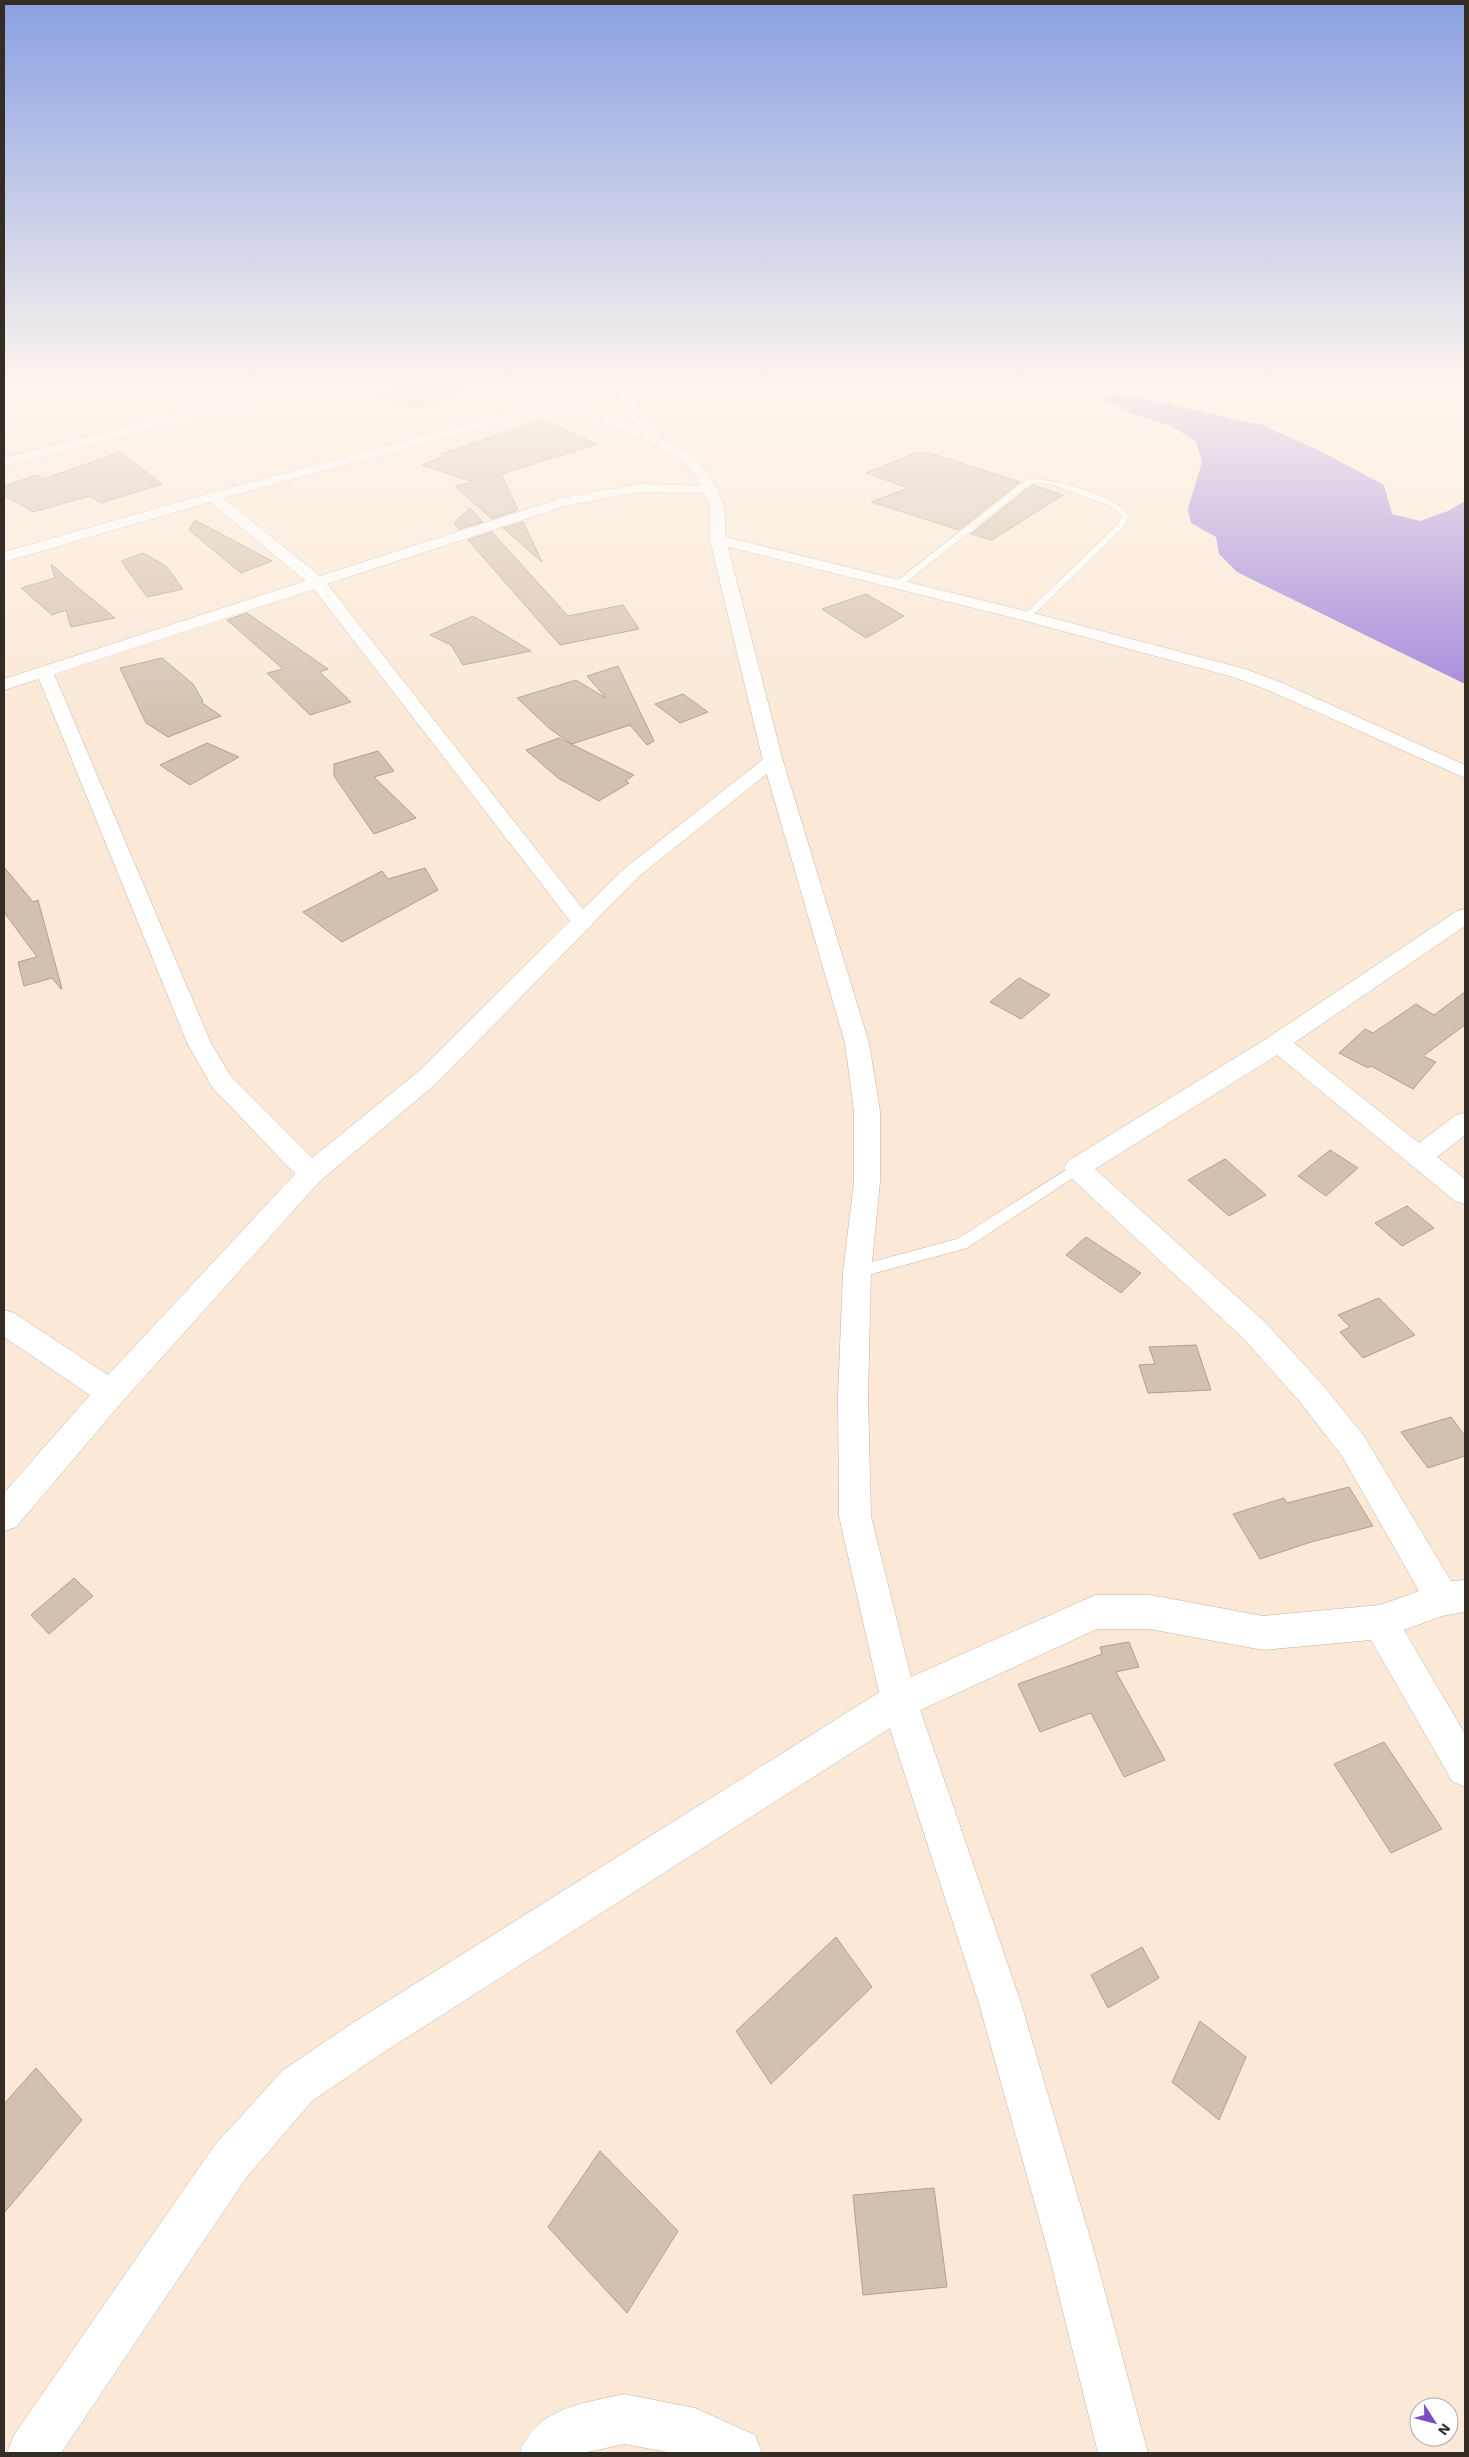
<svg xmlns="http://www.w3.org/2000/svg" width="1469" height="2457" viewBox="0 0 1469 2457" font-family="'Work Sans',sans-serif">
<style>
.water{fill:#9e82da}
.building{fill:#d3c1b0;stroke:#b1a08f}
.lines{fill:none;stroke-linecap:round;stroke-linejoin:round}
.service-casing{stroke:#c6b4a3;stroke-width:1}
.minor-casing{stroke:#c6b4a3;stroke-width:1}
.tertiary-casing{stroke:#c6b4a3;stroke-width:1}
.service{fill:#fff;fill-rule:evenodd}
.minor{fill:#fff;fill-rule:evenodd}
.tertiary{fill:#fff;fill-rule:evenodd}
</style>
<rect width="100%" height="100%" fill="#fbe8d6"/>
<path class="water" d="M1113,392L1262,425L1320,451L1384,485L1392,514L1420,521L1448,511L1465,501V684L1237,572L1219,554L1216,537L1191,523L1188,509L1202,462L1196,441L1169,425L1135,415L1103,400Z"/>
<path class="building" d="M414,383H476L477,387L416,408L379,393Z
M542,420L598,444L501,474L518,510L492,519L455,486L473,482L422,465L444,456L441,454Z
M120,452L162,484L101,503L90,496L33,512L4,495V486L36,475L44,479Z
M915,453H930L1020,482L959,530L871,502L908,488L866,473Z
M1032,485L1063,495L992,540L971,534Z
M470,508L483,522L459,529L454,523Z
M195,520L272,561L241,573L189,530Z
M523,522L542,562L503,528Z
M492,532L568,616L623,605L639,629L560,645L468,540Z
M143,553L166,566L183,589L147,597L121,561Z
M51,564L76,586L115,618L71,627L66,610L52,615L21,588L55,578Z
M866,594L904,616L866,638L822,609Z
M247,613L328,669L320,672L351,702L310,715L267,673L283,669L227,620Z
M473,616L531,651L463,665L451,645L430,635Z
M162,658L193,684L203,701L201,702L221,716L168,737L146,723L120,668Z
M618,666L654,741L647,745L630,725L572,744L550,729L517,698L576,680L606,698L587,676Z
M683,694L708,712L680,723L655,704Z
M559,738L634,775L625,781L629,783L599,801L558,778L526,750Z
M207,743L239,757L190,785L160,765Z
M378,751L394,771L374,777L416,818L374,834L334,776V764Z
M4,867L33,902L38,900L62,989H61L52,978L24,986L18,962L37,957L4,912Z
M425,868L438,890L342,942L303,912L382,871L388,879Z
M1019,978L1050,995L1021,1019L990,1002Z
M1465,992V1025L1423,1056L1436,1062L1413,1089L1371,1066L1368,1068L1339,1053L1365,1029L1373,1033L1416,1004L1434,1015Z
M1330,1150L1358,1168L1326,1196L1298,1176Z
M1225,1159L1266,1195L1229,1216L1188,1180Z
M1407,1206L1434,1228L1402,1246L1375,1223Z
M1086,1237L1141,1273L1121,1293L1066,1255Z
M1379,1298L1415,1335L1363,1358L1340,1332L1350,1327L1338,1315Z
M1196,1345L1211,1390L1148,1393L1139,1365L1155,1364L1149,1347Z
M1451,1417L1465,1436V1456L1428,1468L1401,1432Z
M1349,1487L1373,1526L1311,1542L1260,1559L1233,1514L1284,1498L1287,1503Z
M74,1578L93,1596L49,1634L31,1615Z
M1129,1642L1139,1667L1116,1672L1165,1760L1124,1777L1091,1713L1040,1732L1018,1684L1102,1654L1100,1647Z
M1384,1742L1442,1829L1391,1853L1334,1764Z
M836,1937L872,1987L771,2084L736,2031Z
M1142,1947L1159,1978L1108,2008L1091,1975Z
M1200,2021L1246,2057L1219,2120L1172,2082Z
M36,2068L82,2120L4,2213V2104Z
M600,2151L678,2231L627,2313L548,2227Z
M934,2188L947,2287L863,2295L853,2195Z"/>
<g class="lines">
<defs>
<path id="service" d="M1027,479C1047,476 1125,497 1129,518L1124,527L1030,618L1023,616L1118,524L1121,518L1120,514L1112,507L1051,484L1032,483L900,587H894V583Z
M1077,1163L1082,1164L1084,1168L1082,1172L967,1248L857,1278L852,1276L849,1272L852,1268L857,1266L957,1239Z"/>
<path id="minor" d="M296,383H318L316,386L4,466V458Z
M609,383H621L659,438L657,441H647Z
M563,398L569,402L567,405L223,498L320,576L562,498L639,484L715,486L717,489L710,493L639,492L565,506L327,584L583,909L624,869L766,757H780L783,761L638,877L437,1083L320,1181L122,1402L16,1527L4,1531V1493L90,1395L4,1337V1310L14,1313L108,1375L295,1174L212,1087L187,1043L39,679L4,690V679L306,581L210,502L4,562V552L207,494ZM314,589L570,921L419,1071L312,1158L230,1075L211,1043L54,674Z
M718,535L1033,613L1245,669L1280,682L1465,765V778L1268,690L1233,677L1022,620L713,543L710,540L713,537Z
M1465,909V926L1294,1043L1419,1143L1456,1115L1465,1113V1135L1437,1157L1465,1179V1204L1455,1201L1277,1055L1095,1169L1265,1322L1322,1384L1364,1436L1451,1581L1465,1580V1612L1442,1616L1404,1630L1465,1734V1787L1452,1781L1371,1640L1263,1650L1150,1629H1097L912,1714L381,2054L312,2101L246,2178L61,2453H7L14,2435L214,2146L282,2071L351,2024L886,1688L1084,1600L1096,1595H1150L1263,1616L1380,1605L1419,1591L1342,1456L1300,1402L1245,1340L1068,1175L1064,1168L1068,1161L1269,1037L1457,911Z
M624,2394L695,2408L755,2435L762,2453H673L624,2444L583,2453H520C537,2407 582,2404 624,2394Z"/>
<path id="tertiary" d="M509,383H527L657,435L691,454L709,474L724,505L726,540L783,761L869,1043L880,1111V1182L871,1272L868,1397L871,1516L917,1701L1020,2000L1094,2251L1148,2453H1098L1048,2251L978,2000L881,1701L839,1516L838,1397L843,1272L854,1182V1111L845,1043L763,761L710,540V505L696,476L681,460L647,441Z"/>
</defs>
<use href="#service" class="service-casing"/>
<use href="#minor" class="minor-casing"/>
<use href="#tertiary" class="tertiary-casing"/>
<use href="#service" class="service"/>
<use href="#minor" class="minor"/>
<use href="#tertiary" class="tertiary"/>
</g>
<linearGradient id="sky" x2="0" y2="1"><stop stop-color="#8aa0e2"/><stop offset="0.53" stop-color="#fdf5ed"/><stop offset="1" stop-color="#fdf5ed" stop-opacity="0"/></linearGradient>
<rect width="1469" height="727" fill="url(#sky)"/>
<rect width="1469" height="2457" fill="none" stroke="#342d26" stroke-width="10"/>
<g transform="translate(1434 2422) rotate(126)"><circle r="24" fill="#ffffff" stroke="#aeaba8"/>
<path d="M0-4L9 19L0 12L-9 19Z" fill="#7a4dc5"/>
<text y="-8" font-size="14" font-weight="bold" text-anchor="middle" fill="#342d26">N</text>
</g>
</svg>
